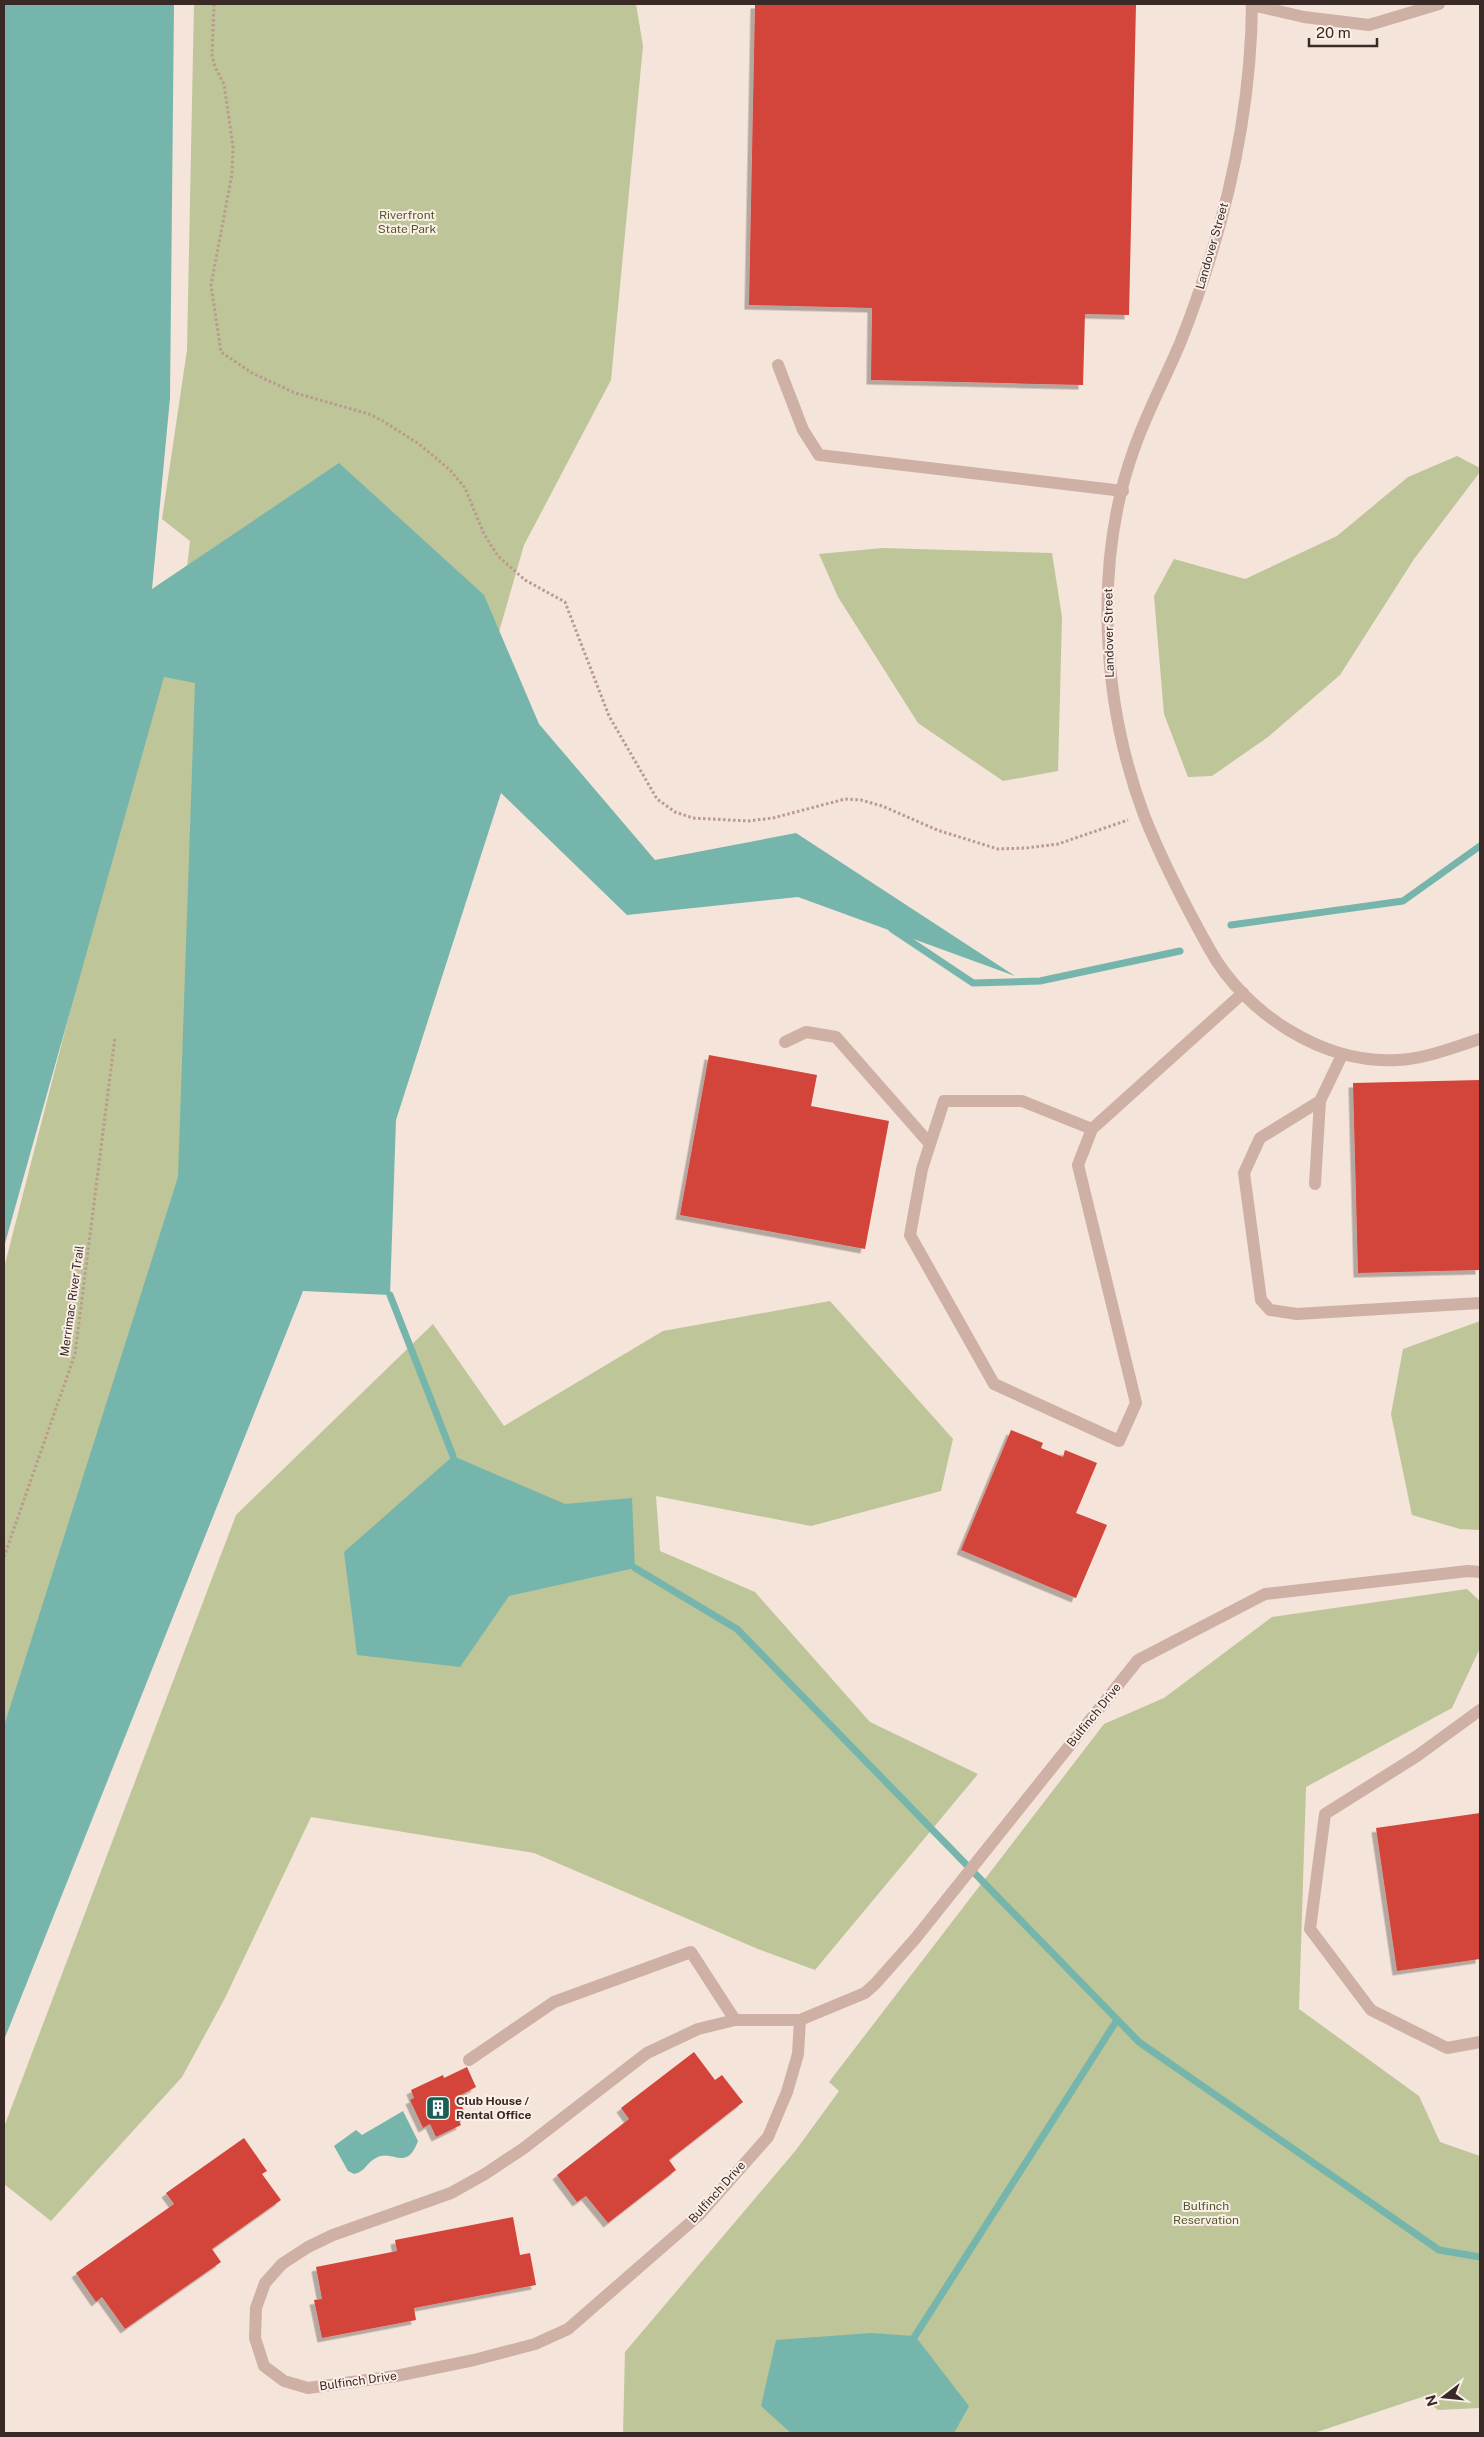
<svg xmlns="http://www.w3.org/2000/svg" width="1484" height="2437" viewBox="0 0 1484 2437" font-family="'Public Sans',sans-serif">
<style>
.green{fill:#bec599}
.water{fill:#76b5ac}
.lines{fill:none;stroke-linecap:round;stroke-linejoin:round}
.stream{stroke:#76b5ac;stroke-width:7}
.building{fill:#d3443a;filter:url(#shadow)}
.path{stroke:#ba9a8f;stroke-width:3;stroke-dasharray:2.5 2.5;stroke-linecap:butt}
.service{stroke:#ceb0a5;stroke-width:12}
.minor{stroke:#ceb0a5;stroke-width:12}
.labels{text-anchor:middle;stroke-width:4;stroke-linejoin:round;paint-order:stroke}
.park-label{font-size:12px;fill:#505a28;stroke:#fbefe7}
.street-label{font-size:12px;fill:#392927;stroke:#fbefe7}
.poi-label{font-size:12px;font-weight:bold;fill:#392927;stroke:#fbefe7;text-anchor:start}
</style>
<defs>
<filter id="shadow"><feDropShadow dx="-4.5" dy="4.5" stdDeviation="0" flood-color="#0004"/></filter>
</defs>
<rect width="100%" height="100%" fill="#f4e4da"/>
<path class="green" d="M194,4H636L643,46L611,380L524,545L484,684L4,2012V1268L131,774L182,612L190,541L162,519L187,350Z
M1457,456L1480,468V472L1414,559L1340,675L1268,737L1212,776L1188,777L1164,714L1154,596L1174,559L1245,579L1337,536L1408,477Z
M883,548L1052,553L1062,617L1058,771L1003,781L918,723L838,597L819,554Z
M830,1301L953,1439L941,1491L811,1526L656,1496L660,1551L755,1592L870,1722L978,1774L815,1970L758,1949L534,1853L311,1817L225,1998L182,2077L51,2221L4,2184V2127L236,1515L433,1324L504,1426L663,1331Z
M1480,1321V1530L1460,1529L1412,1515L1391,1414L1403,1349Z
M1467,1589L1480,1601V1648L1452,1708L1306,1787L1299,2009L1419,2096L1440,2142L1480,2156V2408L1438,2410L1422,2397L1314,2433H623L625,2352L796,2150L839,2091L829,2082L1104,1724L1164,1698L1272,1617Z"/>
<path class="water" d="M4,4H174L170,398L152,589L339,463L484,595L539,724L655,860L796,833L1015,976L798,897L627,915L501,793L396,1120L390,1295L303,1291L4,2040V1726L178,1177L195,683L164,677L4,1247Z
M453,1456L565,1504L632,1498L635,1568L509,1596L460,1667L357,1655L344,1552Z
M403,2111L418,2141C406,2173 393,2148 376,2158C366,2163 365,2172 354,2174L348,2171L334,2146L356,2130L362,2135Z
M871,2333L915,2336L969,2406L954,2433H791L761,2406L776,2340Z"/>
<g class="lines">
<path class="stream" d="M1231,925L1403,901L1480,846
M892,929L973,983L1040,981L1180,951
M390,1295L453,1456
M635,1568L737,1629L1139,2042L1439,2250L1480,2257
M915,2336L1117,2020"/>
</g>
<path class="building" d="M755,4H1136L1129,315L1085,314L1083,385L871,380L872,308L749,305Z
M709,1055L817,1075L811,1106L889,1121L865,1249L680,1215Z
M1480,1080V1270L1358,1273L1353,1083Z
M1011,1430L1043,1443L1041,1448L1063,1457L1065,1450L1097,1463L1076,1513L1107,1525L1076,1598L961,1550Z
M1480,1813V1959L1397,1971L1376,1828Z
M694,2052L715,2080L722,2075L743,2102L669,2160L676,2170L608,2223L586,2196L577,2202L557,2175L629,2119L621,2108Z
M467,2067L476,2087L457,2097L467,2116L459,2120L461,2125L436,2137L430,2124L423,2128L410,2100L414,2098L411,2090L443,2075L444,2078Z
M244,2138L267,2171L262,2174L281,2200L212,2249L221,2262L125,2329L102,2297L96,2302L76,2273L174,2204L166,2193Z
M513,2217L520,2255L530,2253L536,2285L414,2308L416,2320L322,2338L314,2300L322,2299L316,2267L397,2251L395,2240Z"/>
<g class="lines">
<path class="path" d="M214,4L212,55L215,67L224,84L233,147L232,174L211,285L221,352L252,373L295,393L369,414L383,421L419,444L450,470L465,488L484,534L498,556L525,580L565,602L609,716L657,799L675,812L693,818L748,821L773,818L845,799L861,800L882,806L937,830L998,849L1026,848L1058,844L1128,820
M4,1557L75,1354L115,1037"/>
<path class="service" d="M1252,5L1304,17L1369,25L1439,4
M778,365L803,430L819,455L1123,491
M785,1042L806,1032L836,1037L930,1144
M1342,1055L1320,1101L1260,1138L1244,1173L1261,1300L1270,1310L1297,1314L1480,1303
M1092,1129L1078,1165L1136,1403L1119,1441L994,1384L910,1235L922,1169L944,1101H1022L1092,1129L1243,993
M1315,1184L1320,1101
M1480,1710L1417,1756L1325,1814L1310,1929L1371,2010L1447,2048L1480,2042
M469,2060L554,2002L691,1952L735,2020"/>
<path class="minor" d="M1252,4C1251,120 1223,234 1181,341C1166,377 1147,412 1134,449C1093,563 1102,703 1144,815C1162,861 1186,907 1210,950C1245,1013 1324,1065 1398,1060C1425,1059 1454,1047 1480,1039
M800,2020L798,2054L787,2092L768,2137L699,2215L568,2329L535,2344L474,2360L396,2376L308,2388L284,2381L264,2366L255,2338L256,2308L265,2283L282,2264L308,2247L333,2235L451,2193L485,2174L524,2148L647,2053L698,2029L735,2020H800L865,1993L875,1984L915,1939L1138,1660L1265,1594L1468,1571L1480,1572"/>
</g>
<defs>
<symbol id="building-square" viewBox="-11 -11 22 22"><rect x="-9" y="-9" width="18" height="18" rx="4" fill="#185f57" stroke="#fbefe7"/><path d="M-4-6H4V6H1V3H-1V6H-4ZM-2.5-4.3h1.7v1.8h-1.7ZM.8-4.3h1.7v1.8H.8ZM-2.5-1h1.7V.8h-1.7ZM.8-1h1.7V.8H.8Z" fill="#fff"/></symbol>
</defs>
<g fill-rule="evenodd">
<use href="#building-square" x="424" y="2094" width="28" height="28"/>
</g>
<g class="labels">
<g class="park-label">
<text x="407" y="219">Riverfront<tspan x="407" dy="14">State Park</tspan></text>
<text x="1206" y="2210">Bulfinch<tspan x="1206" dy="14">Reservation</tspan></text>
</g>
<g class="street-label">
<text transform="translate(1212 246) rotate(-74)" y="4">Landover Street</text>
<text transform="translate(1109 633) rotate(-91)" y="4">Landover Street</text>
<text transform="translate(72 1301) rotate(-82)" y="4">Merrimac River Trail</text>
<text transform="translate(1094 1715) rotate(-51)" y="4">Bulfinch Drive</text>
<text transform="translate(717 2192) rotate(-48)" y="4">Bulfinch Drive</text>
<text transform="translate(358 2381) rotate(-8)" y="4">Bulfinch Drive</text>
</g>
<g class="poi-label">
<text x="456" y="2105">Club House /<tspan x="456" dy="14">Rental Office</tspan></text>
</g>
</g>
<rect width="1484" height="2437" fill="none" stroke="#392927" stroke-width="10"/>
<g transform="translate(1444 2397) rotate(254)" stroke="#fbefe7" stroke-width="4" paint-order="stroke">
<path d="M0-4L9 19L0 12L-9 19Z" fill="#392927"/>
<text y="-8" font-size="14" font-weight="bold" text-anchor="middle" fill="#392927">N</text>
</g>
<path d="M1309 38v8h68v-8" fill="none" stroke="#392927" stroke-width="2.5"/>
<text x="1316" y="38" font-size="15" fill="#392927" stroke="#fbefe7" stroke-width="4" paint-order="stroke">20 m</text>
</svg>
